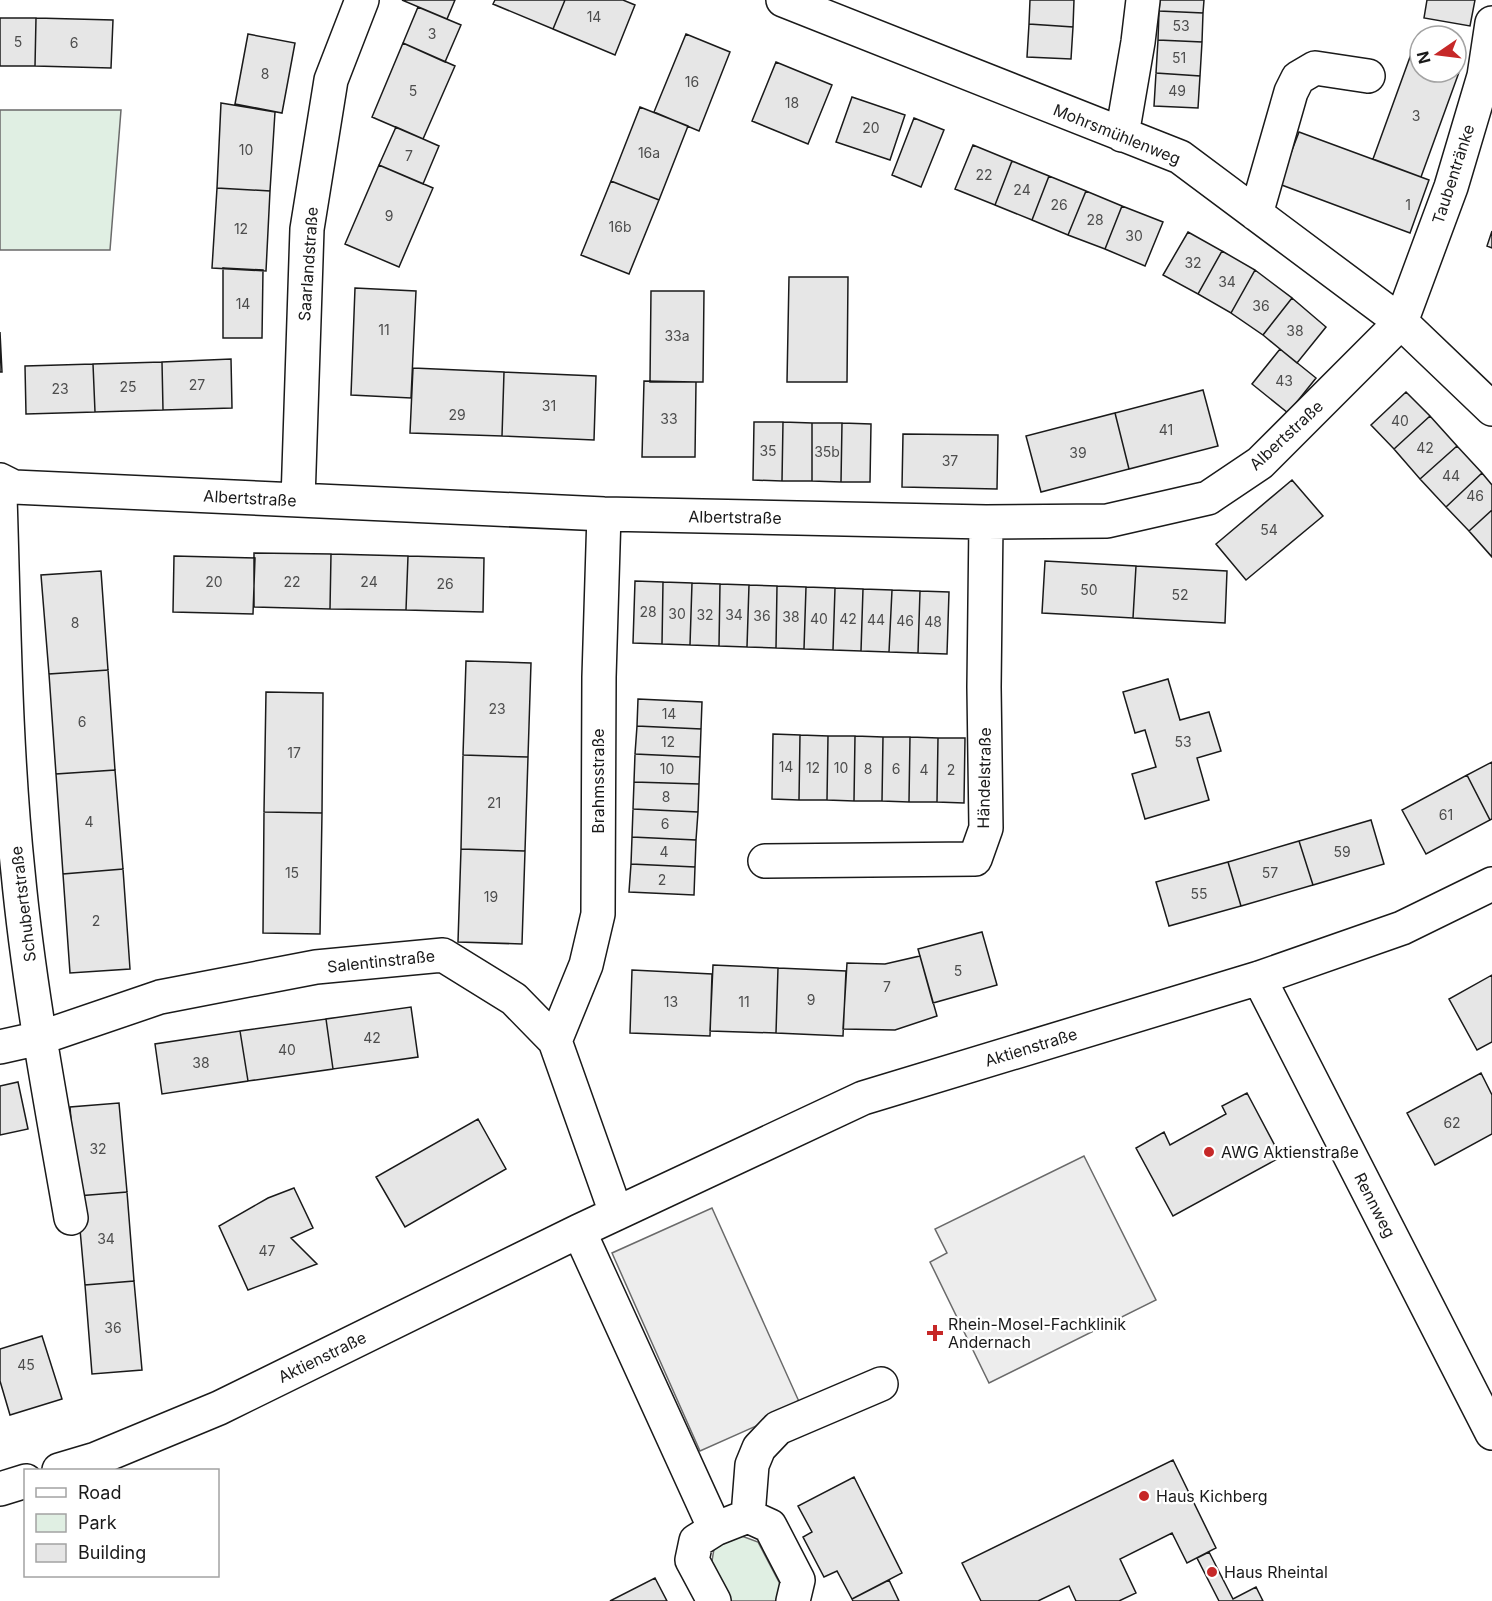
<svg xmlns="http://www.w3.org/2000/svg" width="1492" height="1601" viewBox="0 0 1492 1601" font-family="Inter,sans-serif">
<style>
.green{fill:#e0efe3;stroke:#6a6a6a;stroke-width:1.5}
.parking{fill:#ededed;stroke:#6a6a6a;stroke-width:1.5}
.building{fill:#e6e6e6;stroke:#1a1a1a;stroke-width:1.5}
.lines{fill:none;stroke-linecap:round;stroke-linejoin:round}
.minor-casing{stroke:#1a1a1a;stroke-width:36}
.minor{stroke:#fff;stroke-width:33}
.poi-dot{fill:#c62828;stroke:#fff;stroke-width:2}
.labels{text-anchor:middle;stroke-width:4.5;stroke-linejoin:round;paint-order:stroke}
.number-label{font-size:14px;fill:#4d4d4d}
.street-label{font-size:16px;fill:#1a1a1a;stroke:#fff}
.poi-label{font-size:16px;fill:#1a1a1a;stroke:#fff;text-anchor:start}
</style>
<rect width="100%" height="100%" fill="#fff"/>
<path class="green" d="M0,110H121L110,250H0Z
M739,1535L758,1542L780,1584L776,1601H728L711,1567L714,1549Z"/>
<path class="parking" d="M1084,1156L1156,1300L989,1383L930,1262L947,1253L935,1229Z
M712,1208L801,1406L700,1451L612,1253Z"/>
<path class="building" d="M402,0H455L447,19Z
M495,0H565L553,29L493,4Z
M565,0H623L635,5L615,55L553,29Z
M1030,0H1074L1073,27L1029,24Z
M1160,0H1204L1203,13L1159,11Z
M1427,0H1475L1470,26L1424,18Z
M418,7L461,25L445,62L403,43Z
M1159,11L1203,13L1202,42L1158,40Z
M0,18H36L35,66H0Z
M36,18L113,20L111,68L35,66Z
M1029,24L1073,27L1071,59L1027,57Z
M248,34L295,43L282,113L235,104Z
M686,34L730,52L699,131L654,112Z
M1158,40L1202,42L1200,76L1156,73Z
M403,43L455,66L423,139L372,117Z
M1414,46L1420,48V72H1456V62L1462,64L1421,177L1373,159Z
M776,62L832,85L808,144L752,121Z
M1156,73L1200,76L1198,108L1154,106Z
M852,97L905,115L890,160L836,142Z
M221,103L275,112L270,191L217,188Z
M640,107L688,126L659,200L611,181Z
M914,118L944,130L921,187L892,175Z
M396,127L439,146L423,184L379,165Z
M1299,132L1429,180L1410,233L1279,184Z
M973,145L1012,161L995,205L955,189Z
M1012,161L1049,176L1032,220L995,205Z
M379,165L433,188L399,267L345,244Z
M1049,176L1086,191L1068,235L1032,220Z
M611,181L659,200L629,274L581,255Z
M217,188L270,191L266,271L212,268Z
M1086,191L1122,206L1105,249L1068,235Z
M1122,206L1163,222L1145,266L1105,249Z
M1492,231V248L1487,246Z
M1188,232L1222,251L1198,294L1163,275Z
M1222,251L1255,270L1231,313L1198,294Z
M223,268L263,270L262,338H223Z
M1255,270L1292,298L1263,335L1231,313Z
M789,277H848L847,382H787Z
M355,288L416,291L411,398L351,395Z
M651,291H704L703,382H650Z
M1292,298L1326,327L1297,363L1263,335Z
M0,332L2,372H0Z
M1280,349L1316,378L1288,413L1252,384Z
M231,359L232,408L163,410L162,362Z
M162,362L163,410L95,412L93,364Z
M93,364L95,412L26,414L25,366Z
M413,368L504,372L502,436L410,433Z
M504,372L596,376L594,440L502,436Z
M644,381L696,382L695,457H642Z
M1203,390L1218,446L1129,469L1115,413Z
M1406,392L1430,416L1394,449L1371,425Z
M1115,413L1129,469L1041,492L1026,436Z
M1430,416L1457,446L1420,479L1394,449Z
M754,422H783L782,481L753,480Z
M783,422L812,423V481H782Z
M812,423H842L841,482L812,481Z
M842,423L871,424L870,482H841Z
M903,434L998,435L997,489L902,487Z
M1457,446L1482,473L1446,507L1420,479Z
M1482,473L1492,485V510L1469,531L1446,507Z
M1292,480L1323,516L1246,580L1216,544Z
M1492,510V557L1469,531Z
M254,553L331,554L330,609L254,607Z
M331,554L408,556L406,610L330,609Z
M174,556L255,558L253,614L173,612Z
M408,556L484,558L483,612L406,610Z
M1045,561L1136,566L1133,618L1042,613Z
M1136,566L1227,571L1225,623L1133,618Z
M101,571L108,670L49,674L41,575Z
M635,581L663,582L662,644L633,643Z
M663,582L692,583L690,645L662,644Z
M692,583L720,584L719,646L690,645Z
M720,584L749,585L747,647L719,646Z
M749,585L777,586L776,648L747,647Z
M777,586L806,587L804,649L776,648Z
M806,587L835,588L833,650L804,649Z
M835,588L863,589L861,651L833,650Z
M863,589L892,590L889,652L861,651Z
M892,590L920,591L918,653L889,652Z
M920,591L949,592L947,654L918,653Z
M466,661L531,663L528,757L463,755Z
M108,670L115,770L56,774L49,674Z
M1168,679L1180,720L1209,712L1221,751L1197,758L1209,800L1145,819L1132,774L1156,767L1145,730L1135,733L1123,692Z
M266,692L323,693L322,813L264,812Z
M638,699L702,702L701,729L637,726Z
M637,726L701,729L700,757L635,754Z
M773,734L800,735L799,800L772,799Z
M800,735L828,736L827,800H799Z
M828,736H855L854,801L827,800Z
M855,736L883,737L882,801H854Z
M883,737H910L909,802L882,801Z
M910,737L938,738L937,802H909Z
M938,738H965L964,803L937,802Z
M635,754L700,757L699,784L634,782Z
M463,755L528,757L525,851L461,849Z
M1492,762V819L1490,820L1467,775Z
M115,770L123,869L63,874L56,774Z
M1467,775L1490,820L1426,854L1402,810Z
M634,782L699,784L698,812L633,809Z
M633,809L698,812L696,840L632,837Z
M264,812L322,813L320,934L263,933Z
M1371,820L1384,864L1313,885L1299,841Z
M632,837L696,840L695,867L631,864Z
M1299,841L1313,885L1241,906L1228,862Z
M461,849L525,851L522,944L458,942Z
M1228,862L1241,906L1169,926L1156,882Z
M631,864L695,867L694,895L629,892Z
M123,869L130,969L70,973L63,874Z
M982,932L997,985L933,1003L918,949Z
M920,956L937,1016L895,1030L843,1029L847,963L885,964Z
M713,965L778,968L776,1033L710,1031Z
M778,968L846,971L843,1036L776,1033Z
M632,970L712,974L710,1036L630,1033Z
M1492,975V1042L1477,1050L1449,999Z
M411,1007L418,1057L333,1069L326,1019Z
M326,1019L333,1069L248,1081L240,1031Z
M240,1031L248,1081L162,1094L155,1044Z
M1481,1073L1492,1095V1134L1435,1165L1407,1113Z
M18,1082L28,1129L0,1135V1086Z
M1247,1093L1281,1157L1173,1216L1136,1148L1164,1132L1170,1145L1226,1114L1222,1106Z
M119,1103L127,1192L77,1196L70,1107Z
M478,1119L506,1169L405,1227L376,1177Z
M294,1188L313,1228L291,1238L317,1264L248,1290L219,1226L268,1198Z
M127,1192L134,1281L85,1285L77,1196Z
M134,1281L142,1370L92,1374L85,1285Z
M42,1336L62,1399L10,1415L0,1381V1349Z
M1173,1460L1216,1548L1187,1563L1172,1533L1120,1559L1136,1593L1119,1601H1076L1069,1586L1038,1601H981L962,1563Z
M854,1477L902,1573L852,1599L837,1571L824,1577L803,1537L812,1532L798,1506Z
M1209,1552L1233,1599L1256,1587L1263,1601H1219L1197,1558Z
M655,1578L667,1601H610Z
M889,1580L899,1601H853L852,1599Z"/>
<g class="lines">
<defs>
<path id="minor" d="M783,0L1180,157L1401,322L1492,409
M1122,135L1138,42L1143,0
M1256,214L1291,92L1298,78L1315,68L1368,76
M0,480L14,487L604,514L986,522L1107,521L1208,498L1260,463L1401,322L1451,187L1484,76L1492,23
M0,496C4,622 5,748 18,872C29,988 51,1103 71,1218
M298,500L307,229L331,80L362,0
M765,861L975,859L986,828L984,687L986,522
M1259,978L1492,1433
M555,1041L586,965L598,914L599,677L604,514
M0,1047L40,1038L160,997L316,967L443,955L514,999L555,1041L616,1213
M579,1231L715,1529
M59,1470L96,1459L219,1408L579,1231L863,1098L1259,978L1402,928L1492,884
M0,1489L26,1481
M748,1516L752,1465L759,1448L778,1428L881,1384
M714,1601L692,1560L696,1541L715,1529L748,1516L770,1526L798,1580L793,1601"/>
</defs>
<use href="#minor" class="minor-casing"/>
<use href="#minor" class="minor"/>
</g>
<g class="poi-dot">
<circle cx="1209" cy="1152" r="6"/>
<path d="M932 1324h6v6h6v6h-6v6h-6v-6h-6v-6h6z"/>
<circle cx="1144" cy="1496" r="6"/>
<circle cx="1212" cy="1572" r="6"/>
</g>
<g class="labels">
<g class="number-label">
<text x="594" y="22">14</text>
<text x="1181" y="31">53</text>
<text x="432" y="39">3</text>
<text x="18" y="47">5</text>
<text x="74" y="48">6</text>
<text x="1179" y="63">51</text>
<text x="265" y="79">8</text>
<text x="692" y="87">16</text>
<text x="413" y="96">5</text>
<text x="1177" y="96">49</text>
<text x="792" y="108">18</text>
<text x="1416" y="121">3</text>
<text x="871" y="133">20</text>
<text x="246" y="155">10</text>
<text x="649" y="158">16a</text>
<text x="409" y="161">7</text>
<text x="984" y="180">22</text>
<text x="1022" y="195">24</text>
<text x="1059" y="210">26</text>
<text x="1408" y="210">1</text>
<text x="389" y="221">9</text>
<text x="1095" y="225">28</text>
<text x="620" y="232">16b</text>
<text x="241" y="234">12</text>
<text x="1134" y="241">30</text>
<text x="1193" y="268">32</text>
<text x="1227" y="287">34</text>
<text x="243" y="309">14</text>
<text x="1261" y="311">36</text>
<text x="384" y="335">11</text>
<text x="1295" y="336">38</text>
<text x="677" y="341">33a</text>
<text x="1284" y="386">43</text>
<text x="197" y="390">27</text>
<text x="128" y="392">25</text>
<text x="60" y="394">23</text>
<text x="549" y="411">31</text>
<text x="457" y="420">29</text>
<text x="669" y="424">33</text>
<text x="1400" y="426">40</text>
<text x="1166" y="435">41</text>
<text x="1425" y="453">42</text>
<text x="768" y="456">35</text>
<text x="827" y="457">35b</text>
<text x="1078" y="458">39</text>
<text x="950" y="466">37</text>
<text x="1451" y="481">44</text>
<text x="1475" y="501">46</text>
<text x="1269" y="535">54</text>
<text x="214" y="587">20</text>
<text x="292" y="587">22</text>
<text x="369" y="587">24</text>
<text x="445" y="589">26</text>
<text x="1089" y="595">50</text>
<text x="1180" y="600">52</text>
<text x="648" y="617">28</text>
<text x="677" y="619">30</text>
<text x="705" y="620">32</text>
<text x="734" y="620">34</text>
<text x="762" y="621">36</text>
<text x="791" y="622">38</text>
<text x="819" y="624">40</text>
<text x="848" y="624">42</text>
<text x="876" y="625">44</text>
<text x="905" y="626">46</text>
<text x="933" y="627">48</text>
<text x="75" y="628">8</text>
<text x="497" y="714">23</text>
<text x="669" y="719">14</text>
<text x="82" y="727">6</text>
<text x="668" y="747">12</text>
<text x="1183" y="747">53</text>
<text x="294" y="758">17</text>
<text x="786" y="772">14</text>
<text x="813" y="773">12</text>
<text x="841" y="773">10</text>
<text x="667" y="774">10</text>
<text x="868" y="774">8</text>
<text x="896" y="774">6</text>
<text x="924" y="775">4</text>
<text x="951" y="775">2</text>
<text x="666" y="802">8</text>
<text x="494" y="808">21</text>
<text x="1446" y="820">61</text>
<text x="89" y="827">4</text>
<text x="665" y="829">6</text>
<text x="664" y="857">4</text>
<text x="1342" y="857">59</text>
<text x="292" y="878">15</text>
<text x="1270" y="878">57</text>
<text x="662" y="885">2</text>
<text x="1199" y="899">55</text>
<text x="491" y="902">19</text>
<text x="96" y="926">2</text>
<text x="958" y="976">5</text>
<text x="887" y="992">7</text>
<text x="811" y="1005">9</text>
<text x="671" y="1007">13</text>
<text x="744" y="1007">11</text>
<text x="372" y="1043">42</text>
<text x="287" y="1055">40</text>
<text x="201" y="1068">38</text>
<text x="1452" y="1128">62</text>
<text x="98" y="1154">32</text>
<text x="106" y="1244">34</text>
<text x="267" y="1256">47</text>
<text x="113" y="1333">36</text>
<text x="26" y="1370">45</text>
</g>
<g class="street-label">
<text transform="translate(1117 134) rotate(22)" y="6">Mohrsmühlenweg</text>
<text transform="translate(1453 174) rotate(-72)" y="6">Taubentränke</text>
<text transform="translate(308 264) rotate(-86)" y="6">Saarlandstraße</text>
<text transform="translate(1286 435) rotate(-43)" y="6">Albertstraße</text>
<text transform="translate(250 498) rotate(3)" y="6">Albertstraße</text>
<text transform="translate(735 517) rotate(1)" y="6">Albertstraße</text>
<text transform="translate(984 778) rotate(-89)" y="6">Händelstraße</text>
<text transform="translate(598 781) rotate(-90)" y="6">Brahmsstraße</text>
<text transform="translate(23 904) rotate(-97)" y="6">Schubertstraße</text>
<text transform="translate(381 961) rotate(-6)" y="6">Salentinstraße</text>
<text transform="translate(1031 1047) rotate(-17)" y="6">Aktienstraße</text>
<text transform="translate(1375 1205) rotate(63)" y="6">Rennweg</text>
<text transform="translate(322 1357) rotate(-26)" y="6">Aktienstraße</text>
</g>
<g class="poi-label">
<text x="1221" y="1158">AWG Aktienstraße</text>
<text x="948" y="1330">Rhein-Mosel-Fachklinik<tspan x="948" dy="18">Andernach</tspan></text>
<text x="1156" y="1502">Haus Kichberg</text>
<text x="1224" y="1578">Haus Rheintal</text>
</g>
</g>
<rect x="24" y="1469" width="195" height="108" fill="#ffffff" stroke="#a3a3a3" stroke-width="1.5"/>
<rect x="36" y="1488" width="30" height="9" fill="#ffffff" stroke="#a3a3a3" stroke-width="1.5"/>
<text x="78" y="1499" font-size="18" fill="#1a1a1a">Road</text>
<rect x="36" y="1514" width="30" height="18" fill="#e0efe3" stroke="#a3a3a3" stroke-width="1.5"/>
<text x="78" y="1529" font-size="18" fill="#1a1a1a">Park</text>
<rect x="36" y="1544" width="30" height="18" fill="#e6e6e6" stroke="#a3a3a3" stroke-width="1.5"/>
<text x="78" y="1559" font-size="18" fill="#1a1a1a">Building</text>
<g transform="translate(1438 54) rotate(256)"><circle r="28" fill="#ffffff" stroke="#a3a3a3" stroke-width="1.5"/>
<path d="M0-4.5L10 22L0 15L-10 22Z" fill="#c62828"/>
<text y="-9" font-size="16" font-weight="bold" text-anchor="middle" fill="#1a1a1a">N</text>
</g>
</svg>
